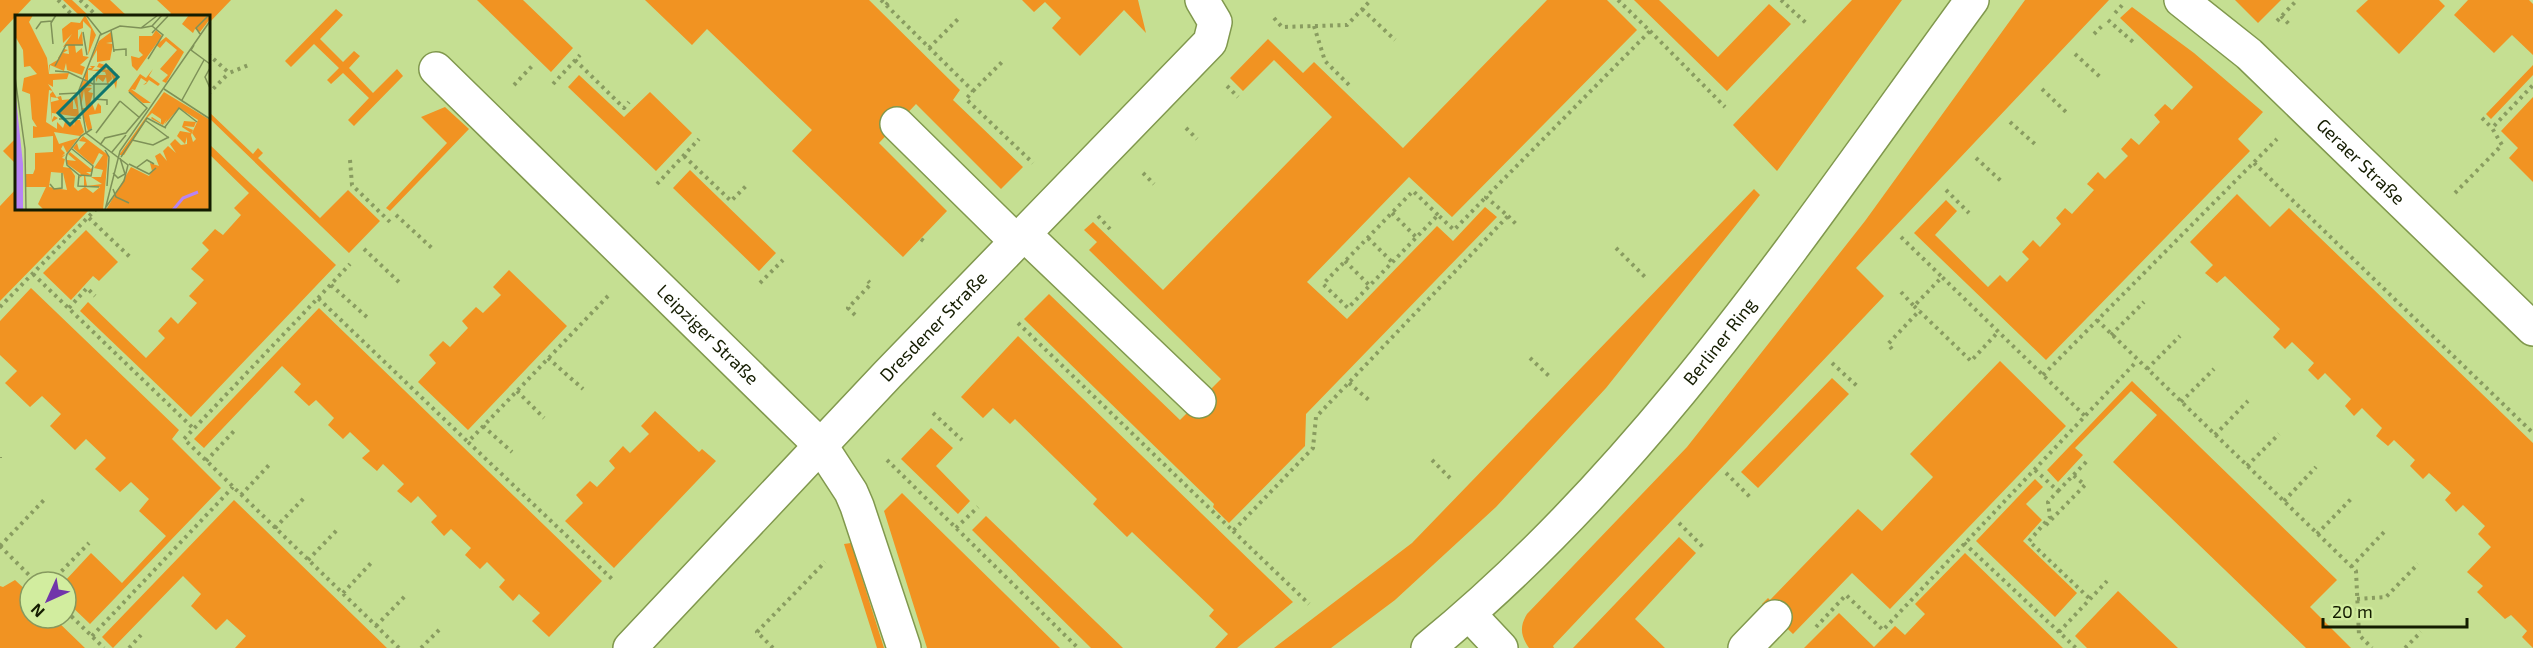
<svg xmlns="http://www.w3.org/2000/svg" width="2533" height="648" viewBox="0 0 2533 648" font-family="'Exo 2',sans-serif">
<style>
.green{fill:#f19322}
.lines{fill:none;stroke-linecap:round;stroke-linejoin:round}
.minor-casing{stroke:#80984d;stroke-width:36}
.path{stroke:#899c60;stroke-width:4;stroke-dasharray:3 4.5;stroke-linecap:butt}
.minor{stroke:#fff;stroke-width:33}
.labels{text-anchor:middle;stroke-width:4.5;stroke-linejoin:round;paint-order:stroke}
.street-label{font-size:18px;fill:#141c00;stroke:#d2ed9f}
.inset-river{fill:none;stroke:#b784f4;stroke-width:3}
.inset-road{fill:none;stroke:#7e9158;stroke-width:1.5}
.view{fill:#0f766e;fill-opacity:0.15;stroke:#0f766e;stroke-width:3}
.inset-edge{fill:none;stroke:#141c00;stroke-width:3}
</style>
<rect width="100%" height="100%" fill="#c5df92"/>
<path class="green" d="M0,0H31L0,33Z
M63,0H72L89,16H80Z
M88,0H110L127,16H106Z
M157,0H231L209,23L208,16H168L171,13Z
M477,0H523L573,48L551,72Z
M645,0H869L960,90L953,100L1023,167L1001,189L916,104L879,143L947,211L903,257L792,151L812,130L707,29L692,45Z
M1022,0H1138L1146,33L1124,10L1080,56L1052,28L1061,18L1045,2L1034,12Z
M1547,0H1607L1637,30L1452,217L1409,177L1307,282L1347,319L1437,226L1453,241L1485,207L1497,217L1306,414L1305,446L1229,523L1213,507L1214,504L1024,319L1049,294L1180,420L1221,379L1089,250L1097,242L1084,230L1093,222L1163,290L1332,117L1274,60L1243,91L1230,78L1268,39L1303,73L1314,62L1403,148Z
M1634,0H1659L1718,57L1769,4L1791,24L1727,91Z
M1852,0H1902L1777,171L1733,125Z
M2025,0H2109L1856,268L1884,296L1553,646L1554,648H1529C1521,636 1519,627 1527,614L1687,447L1865,221Z
M2235,0H2281L2258,23Z
M2368,0H2439L2445,6L2399,54L2356,11Z
M2468,0H2529L2533,4V55L2512,35L2494,53L2454,15Z
M2132,7L2194,53L2263,112L2238,139L2250,151L2046,360L1914,233L1946,200L1957,211L1935,235L1988,287L2000,275L2007,282L2029,259L2022,252L2033,240L2040,247L2061,224L2056,218L2065,208L2072,214L2094,190L2087,184L2098,172L2105,179L2128,156L2121,149L2131,138L2139,145L2160,122L2154,115L2165,104L2172,110L2193,87L2120,18Z
M336,9L343,15L320,39L343,62L354,51L360,56L349,68L373,93L397,69L403,76L354,126L348,120L369,98L343,73L331,84L327,80L339,68L314,44L291,67L285,61Z
M2533,65V75L2491,119L2486,114Z
M579,75L624,117L650,92L692,133L656,171L568,87Z
M2533,97V182L2509,158L2518,148L2501,131Z
M445,107L469,129L390,211L386,208L447,143L421,117Z
M208,111L253,154L258,148L263,153L258,158L320,218L348,190L380,221L349,253L209,118Z
M16,138V164L3,151Z
M209,144L336,265L191,417L80,311L88,302L146,358L165,338L158,331L171,317L178,324L197,303L189,296L204,280L191,269L209,250L202,243L215,229L223,235L241,215L234,208L249,193L209,154Z
M690,170L776,253L759,271L673,188Z
M16,189V208L90,209L0,301V206Z
M1754,189L1760,195L1606,388L1496,507L1395,600L1331,648H1274L1412,543Z
M2237,194L2270,227L2289,208L2533,443V648L2522,637L2527,631L2511,615L2505,619L2477,592L2483,586L2467,572L2491,547L2478,534L2485,526L2463,505L2456,512L2445,500L2451,493L2429,473L2423,479L2410,466L2415,460L2394,440L2388,446L2376,436L2382,428L2362,408L2354,416L2345,406L2351,399L2325,373L2318,380L2308,370L2314,363L2292,342L2285,349L2273,337L2280,329L2225,276L2217,283L2205,273L2213,265L2190,242Z
M86,230L118,262L99,281L93,276L71,300L43,273Z
M509,270L567,326L468,430L418,382L436,363L429,355L443,341L450,347L468,328L462,321L476,307L483,313L501,295L493,287Z
M31,288L179,430L172,439L221,488L90,624L66,601V582H64L91,553L122,583L166,536L139,511L149,499L131,482L120,492L95,469L106,458L86,439L75,450L50,426L61,414L42,396L30,407L5,383L17,371L0,355V321Z
M319,308L602,581L549,637L532,621L540,613L519,594L513,601L499,587L505,580L487,562L480,569L465,555L471,548L451,529L444,536L431,522L437,516L418,496L411,503L397,491L404,484L383,464L377,471L362,458L370,451L350,432L343,439L328,425L334,418L316,400L309,406L294,392L301,384L282,366L204,448L194,439Z
M1018,336L1293,602L1237,648H1215L1228,634L1209,616L1214,610L1132,532L1127,537L1093,504L1097,499L1015,419L1010,424L993,408L983,418L961,397Z
M2000,361L2066,426L1890,609L1852,573L1793,634L1762,604L1768,598L1770,600L1858,509L1882,531L1933,477L1910,454Z
M1832,378L1849,394L1758,488L1741,472Z
M2132,381L2337,580L2310,607L2351,648H2306L2113,462L2157,415L2131,391L2075,448L2083,455L2058,482L2047,470Z
M655,411L699,452L702,449L716,461L614,568L565,521L583,503L576,495L590,481L597,487L615,468L609,461L623,446L630,453L649,434L641,426Z
M931,428L953,448L936,466L970,501L958,514L901,459Z
M2035,479L2043,487L2026,504L2042,520L2023,541L2077,593L2055,617L1976,541Z
M902,493L1060,648H927L884,511Z
M234,500L387,648H235L246,636L227,619L216,630L191,606L201,594L183,576L113,648L102,637Z
M986,516L1123,648H1091L972,530Z
M1679,537L1696,553L1635,619L1665,648H1573Z
M851,543L884,648H877L844,544Z
M1965,553L2063,648H1804L1839,613L1874,647L1895,626L1905,635L1925,614L1915,604Z
M15,580L30,594V618H54L85,648H0V586L3,587Z
M2118,591L2178,648H2087L2075,636Z"/>
<g class="lines">
<defs>
<g id="minor">
<path id="s1" d="M2181,0L2249,54L2533,329"/>
<path id="s2" d="M436,69L821,446L851,492L857,506L904,648"/>
<path d="M897,124L1017,242"/>
<path d="M1024,234L1199,401"/>
<path d="M1469,614L1501,648"/>
<path id="s3" d="M630,648L888,374L1210,42L1215,22L1202,0"/>
<path id="s4" d="M1428,648C1648,469 1806,227 1972,0"/>
<path d="M1745,648L1775,617"/>
</g>
</defs>
<use href="#minor" class="minor-casing"/>
<path class="path" d="M58,0L73,16
M80,0L97,16
M881,0L973,91L966,99L1033,163
M1781,0L1806,23
M886,5L891,0
M1362,9L1395,40
M2115,13L2125,2
M2281,16L2291,26
M1274,18L1282,27L1347,25L1371,0
M2108,20L2133,42
M2277,21L2297,0
M1314,26L1325,61L1350,86
M1650,31L1725,107
M2094,34L2104,24
M929,48L958,19
M208,54L229,73L251,64
M2075,54L2100,77
M575,60L624,108L629,102
M553,84L580,55
M514,85L533,65
M1227,86L1238,97
M2042,89L2067,113
M973,91L1003,61
M208,94L229,73
M2482,118L2492,128
M2010,122L2036,145
M1186,128L1197,139
M684,156L731,201L747,185
M1976,158L2001,181
M350,160L352,185L390,222
M2254,163L2533,433
M1143,173L1154,184
M657,184L699,139
M1946,190L1969,213
M2455,193L2502,145L2492,128L2533,85
M1392,213L1416,237
M396,215L434,250
M1438,215L1413,191L1323,284L1348,308L1438,215L1454,230L1486,197
M1098,216L1110,229
M1508,216L1518,226
M89,218L131,258
M1901,237L1942,277
M1368,238L1392,262
M921,239L925,242
M1616,248L1646,278
M364,249L401,284
M1345,261L1369,285
M33,274L194,429
M760,283L783,260
M331,285L369,319
M1901,292L1914,306L1942,277L2085,416
M608,296L468,442L612,579
M318,298L350,264
M1914,306L1971,361L1999,331
M0,307L97,208
M69,308L87,288L95,296
M855,315L848,308L871,284L868,281
M2097,320L2356,571L2359,635L2372,648
M1018,323L1233,531L1313,448L1316,417L1508,216L1486,197L1650,31L1618,0
M2111,335L2144,302
M1892,349L1888,344L1920,310
M548,358L583,389
M1530,358L1550,377
M1832,363L1857,386
M2147,369L2180,336
M2043,375L2277,139
M1349,383L1370,401
M517,391L544,418
M2181,402L2214,369
M933,413L962,440
M483,426L512,452
M2215,435L2248,401
M0,458V457
M887,460L1078,648
M1432,460L1452,480
M206,461L234,431
M2247,466L2279,434
M2035,470L2058,491L2048,502L2050,517L2029,541L2090,599
M1726,473L1750,497
M2058,491L2088,460
M241,495L269,465
M2284,501L2316,467
M1679,523L1703,547
M2046,525L2085,485L2073,475
M275,528L304,498
M956,528L978,507
M1233,531L1309,604
M2317,534L2351,499
M1964,543L2076,648
M0,546L44,500
M0,546L36,582
M308,560L337,530
M2351,567L2384,532
M51,582L89,543
M343,593L371,563
M2357,599L2386,597L2418,564
M66,611L104,648
M376,626L406,595
M1816,627L1846,595L1883,630L2137,361
M2059,632L2107,581
M92,636L233,487
M129,648L141,635
M399,648L184,439L318,298L468,442
M421,648L440,629
M773,648L757,632L825,562
M2405,648L2421,632"/>
<use href="#minor" class="minor"/>
</g>
<g class="labels">
<g class="street-label">
<text dy="6" stroke="none"><textPath href="#s1" startOffset="242">Geraer Straße</textPath></text>
<text dy="6" stroke="none"><textPath href="#s3" startOffset="442">Dresdener Straße</textPath></text>
<text dy="6" stroke="none"><textPath href="#s2" startOffset="380">Leipziger Straße</textPath></text>
<text dy="6" stroke="none"><textPath href="#s4" startOffset="424">Berliner Ring</textPath></text>
</g>
</g>
<g transform="translate(15 15)">
<rect width="195" height="195" fill="#c5df92"/>
<path d="M0,0H18L14,7L32,43L34,59L54,58L52,64L38,65V72L33,69L42,83L36,82V87L44,85L42,82L46,81L47,85L58,84V94H62L58,81L62,79L64,102L37,98V105L39,101L43,103L37,107L35,79L38,76L34,75L31,107L42,114V107L48,113L50,107H58L59,111L60,105H65L69,117L65,121L39,117L44,129L63,123L52,138L48,130L46,134L50,138L47,141L51,139L47,143L50,144L48,152L55,153L60,161L59,172L63,176L70,172L78,178L85,172L69,171V160L64,163L66,159L52,149L51,143L52,140V145L61,146L53,139L55,137L76,154L78,152L77,157H71L76,160H70L72,171L87,169L76,162H86L88,155L79,153L88,140L84,138L78,150L58,133L62,128L64,135L71,127L64,126L68,121L93,140L88,195H29L23,189L31,172H11V159H18L20,154V138L38,137V121L18,123V111L22,112L17,104L15,79L7,76L9,63L22,59L15,51L9,52L8,35L0,21ZM36,157L48,158L52,175L34,172ZM70,0L81,20L73,40L76,14L68,6V13L63,15V25L67,16L68,30H60L61,38L67,33L68,41L74,42L65,50L70,52L67,60L52,55L51,48L49,56L35,50V57L34,50L44,44L43,43L49,34L53,35L48,38L54,39L53,30L48,32L57,19L48,28L47,14L56,7L65,8ZM174,0H195V4L185,17L180,14L178,18L167,9ZM141,15L147,21L122,56L117,51L116,41L124,43L128,40L124,36V21H137ZM96,17L98,27L91,28L98,29L95,45L82,47V35L73,51L84,26ZM151,22L169,37L151,68L147,66L153,60L145,54L162,35L151,26L145,33L141,30ZM84,48L93,51L90,55L97,53L101,63L103,58L101,74L96,58L97,64L92,69L91,62L88,67L83,63L81,67V60H91L90,57L73,55V66L70,65V58L74,53H77L75,51H80L77,55L89,54L82,52ZM138,54L134,61L145,69L143,71L134,65L131,69L128,70L132,67L126,63L120,75L116,74L136,88H128L113,76L125,59L131,63ZM69,65L77,71L68,72L77,73L73,77L78,78L74,92L77,88L80,96L83,88L86,91V98L74,100L77,113L73,116L66,93H71L69,75L66,92L65,85L66,70ZM149,77L195,105V195H91L116,152L134,161L137,156L135,148L144,151L140,141L145,138L152,146L148,136L153,131L161,138L155,129L160,124L166,130L172,129V122L170,129L162,121L165,116L176,118L167,112L169,106L181,107L179,112L169,111L178,115L176,120L178,127L181,124L177,118L183,105L164,93L149,110L152,104L148,110L137,104L148,114L136,103L137,102L146,108V104L137,98L133,102L109,140H104Z" fill="#f19322" fill-rule="evenodd"/>
<path d="M0,74L8,149V195H0Z" fill="#b784f4"/>
<path class="inset-river" d="M158,195L168,183L183,177"/>
<path class="inset-road" d="M71,0L87,20M126,13L137,11L147,0M126,13L143,0M21,14L26,7L37,6M96,15L99,37M68,17L72,40M137,18L153,1M185,19L181,13L194,0M38,29L36,8L41,0M179,30L176,35L195,49M99,35L111,34V41M133,44L148,20L137,11M40,51L51,30H68M195,53L190,62L195,73M40,56L53,57L78,69H94M79,60V84L92,85V90M0,62L10,134L11,195M149,74L195,104M44,79L63,78M167,85L189,45M105,86L125,103M44,104L66,103M130,105L154,123M150,112L164,93L182,107M81,118L105,86M117,125L138,130L154,122M85,130L90,123L111,118L132,93L114,77M57,134L78,151L76,161L64,160L52,150L51,143L52,139L66,121L77,114M90,135L94,142L92,171M97,137L111,120M106,142L132,103L151,113M114,149L134,159L141,153M121,153L132,145L139,149M98,158L103,163L110,159L105,143M64,160L63,171L84,172M35,169L39,174L47,173V158M98,174L101,182L114,188M91,192L109,166L113,150L71,118L64,75L85,20L105,11L126,13M90,195L105,136L195,6"/>
<path class="view" d="M91,50L103,62L55,110L43,98Z"/>
<rect width="195" height="195" class="inset-edge"/>
</g>
<g transform="translate(48 600) rotate(225)"><circle r="28" fill="#d2ed9f" stroke="#86995f" stroke-width="1.5"/>
<path d="M0-4.5L10 22L0 15L-10 22Z" fill="#7135aa"/>
<text y="-9" font-size="16" font-weight="bold" text-anchor="middle" fill="#141c00">N</text>
</g>
<path d="M2323 618v9h144v-9" fill="none" stroke="#141c00" stroke-width="3"/>
<text x="2332" y="618" font-size="18" fill="#141c00" stroke="#d2ed9f" stroke-width="4.5" paint-order="stroke">20 m</text>
</svg>
